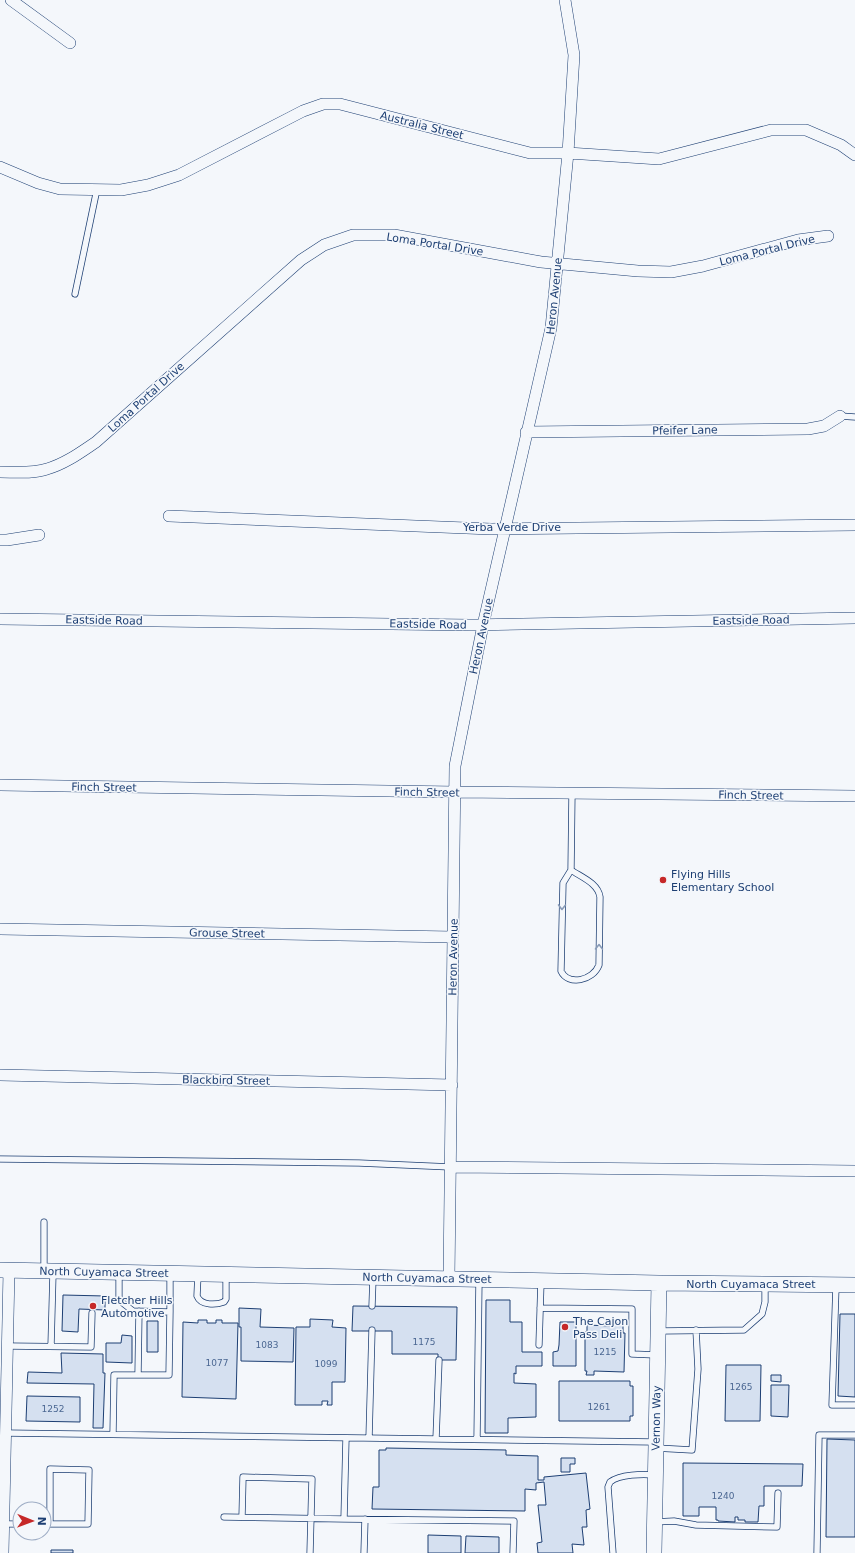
<svg xmlns="http://www.w3.org/2000/svg" width="855" height="1553" viewBox="0 0 855 1553" font-family="'DejaVu Sans',sans-serif">
<style>
.building{fill:#d5e0f0;stroke:#1d3f73}
.lines{fill:none;stroke-linecap:round;stroke-linejoin:round}
.lane-casing{stroke:#1d3f73;stroke-width:7}
.street-casing{stroke:#1d3f73;stroke-width:12}
.secondary-casing{stroke:#1d3f73;stroke-width:16}
.lane{stroke:#f4f7fb;stroke-width:5.5}
.street{stroke:#f4f7fb;stroke-width:11}
.secondary{stroke:#f4f7fb;stroke-width:15}
.oneway{stroke:#889bb7}
.poi-dot{fill:#c62828;stroke:#f4f7fb;stroke-width:1.5}
.labels{text-anchor:middle;stroke-width:3;stroke-linejoin:round;paint-order:stroke}
.number-label{font-size:9px;fill:#4b6792}
.street-label{font-size:11px;fill:#1d3f73;stroke:#f4f7fb}
.poi-label{font-size:11px;fill:#1d3f73;stroke:#f4f7fb;text-anchor:start}
</style>
<rect width="100%" height="100%" fill="#f4f7fb"/>
<path class="building" d="M63,1295L105,1296V1310L79,1309L78,1332L62,1331Z
M486,1300H510V1322H522V1352H542V1366H516V1374L514,1373V1383L536,1384V1417L508,1418V1433H485Z
M353,1306L457,1307L456,1360H438V1354H392V1331H352Z
M239,1308L261,1309L260,1327L294,1328L293,1362L241,1361V1327H239Z
M840,1314H855V1397L838,1396Z
M310,1319L333,1320L332,1327L346,1328L345,1382H332V1405H327L328,1401H322V1405H295L296,1327H310Z
M198,1320H207V1323H216V1320H222V1323H238L236,1399L182,1397L183,1322L198,1323Z
M147,1321H158V1352H147Z
M560,1322H576V1366H553V1352L558,1351L559,1345Z
M611,1323H623V1333H625L624,1372L594,1371V1375H586L587,1371H585V1332H587V1325L611,1326Z
M122,1335L132,1336V1363L106,1362V1343H121Z
M61,1353L103,1354V1373H105L103,1428H93L94,1384L27,1383L28,1372L62,1373Z
M726,1365H761L760,1421H725Z
M771,1375H781V1382L771,1381Z
M559,1381H630V1386H633V1416H630V1421H559Z
M771,1385H789L788,1417L771,1416Z
M27,1396L80,1397V1422L26,1421Z
M827,1439L855,1440V1537H826Z
M386,1448L506,1450V1455L538,1456V1480H544V1477L586,1473L590,1509L586,1510L587,1527H582L584,1545L572,1544L573,1553H538L537,1543L542,1542L538,1505H546L544,1482L536,1483V1490L525,1489V1511L372,1509L373,1487H379V1450H386Z
M561,1458H575V1464H570V1472H561Z
M683,1463L803,1464L802,1486H764V1506H759L758,1522H745V1520H738V1517H735V1522L718,1521V1520H716V1507H699V1516H683Z
M428,1535L461,1536V1553H428Z
M466,1536L499,1537V1553H465Z
M51,1550H73V1553H51Z"/>
<g class="lines">
<defs>
<path id="lane" d="M75,294L97,189
M840,416L855,417
M571,870C581,877 598,883 600,897L599,965C593,981 568,986 561,971L563,883L571,870L572,793
M0,1159L359,1163L451,1167
M44,1271V1222
M119,1273V1300L133,1311L170,1312V1274
M198,1274L197,1296C201,1306 216,1305 224,1302L226,1299V1275
M836,1286L832,1405H855
M372,1306L373,1278
M540,1308L632,1309V1354L657,1355
M139,1311L138,1375H169L170,1312
M659,1331L744,1330L762,1314L765,1302V1284
M539,1345L541,1281
M7,1346L91,1347L92,1313
M51,1346L53,1273
M5,1433L655,1442
M113,1434L114,1375H138
M346,1438L344,1519L514,1521L513,1553
M369,1438L372,1330
M436,1439L439,1360
M477,1439L479,1280
M656,1448L692,1450L698,1369L696,1330
M224,1517L344,1519
M242,1517L243,1477L312,1479L310,1553
M655,1522L674,1521L696,1525L777,1527L778,1493
M3,1524H20
M44,1524H88L89,1470L50,1469V1524
M364,1553L365,1519
M613,1553L608,1487L610,1482C620,1474 643,1474 655,1475
M817,1553L819,1435H855"/>
<path id="street" d="M11,0L70,43
M0,167L38,183L60,189L121,190L148,185L179,175L303,111L323,104H340L530,153H568L659,159L771,130H806L841,145L855,155
M526,432L808,429L824,426L840,416
M0,472C15,472 32,474 47,469C65,464 81,452 96,442L301,260L324,245L353,235H394L541,262L638,271L671,272L703,266L798,240L828,236
M169,516L491,529L855,525
M0,540H7L39,535
M0,619L470,625L855,618
M0,785L456,792L855,796
M0,929L453,937
M0,1075L452,1085
M451,1167L855,1171
M449,1278L455,766L483,625L551,328L568,153L574,55L565,0
M3,1553L9,1271"/>
<path id="secondary" d="M0,1270L659,1283L855,1285
M654,1553L659,1283"/>
</defs>
<use href="#lane" class="lane-casing"/>
<use href="#street" class="street-casing"/>
<use href="#secondary" class="secondary-casing"/>
<use href="#lane" class="lane"/>
<use href="#street" class="street"/>
<use href="#secondary" class="secondary"/>
</g>
<defs><path id="oneway-chevron" d="M-2-3.5L2.5 0L-2 3.5" fill="none" stroke-width="1.6" stroke-linecap="round" stroke-linejoin="round"/></defs>
<g class="oneway">
<use href="#oneway-chevron" transform="translate(562 907) rotate(91)"/>
<use href="#oneway-chevron" transform="translate(599 947) rotate(-89)"/>
</g>
<g class="poi-dot">
<circle cx="663" cy="880" r="4"/>
<circle cx="93" cy="1306" r="4"/>
<circle cx="565" cy="1327" r="4"/>
</g>
<g class="labels">
<g class="number-label">
<text x="424" y="1345">1175</text>
<text x="267" y="1348">1083</text>
<text x="605" y="1355">1215</text>
<text x="217" y="1366">1077</text>
<text x="326" y="1367">1099</text>
<text x="741" y="1390">1265</text>
<text x="599" y="1410">1261</text>
<text x="53" y="1412">1252</text>
<text x="723" y="1499">1240</text>
</g>
<g class="street-label">
<text transform="translate(422 125) rotate(14)" y="4">Australia Street</text>
<text transform="translate(435 244) rotate(9)" y="4">Loma Portal Drive</text>
<text transform="translate(767 250) rotate(-14)" y="4">Loma Portal Drive</text>
<text transform="translate(554 296) rotate(-84)" y="4">Heron Avenue</text>
<text transform="translate(146 397) rotate(-42)" y="4">Loma Portal Drive</text>
<text transform="translate(685 430) rotate(-1)" y="4">Pfeifer Lane</text>
<text x="512" y="531">Yerba Verde Drive</text>
<text transform="translate(104 620) rotate(1)" y="4">Eastside Road</text>
<text transform="translate(751 620) rotate(-1)" y="4">Eastside Road</text>
<text transform="translate(428 624) rotate(1)" y="4">Eastside Road</text>
<text transform="translate(481 636) rotate(-78)" y="4">Heron Avenue</text>
<text transform="translate(104 787) rotate(1)" y="4">Finch Street</text>
<text transform="translate(427 792) rotate(1)" y="4">Finch Street</text>
<text transform="translate(751 795) rotate(1)" y="4">Finch Street</text>
<text transform="translate(227 933) rotate(1)" y="4">Grouse Street</text>
<text transform="translate(453 957) rotate(-89)" y="4">Heron Avenue</text>
<text transform="translate(226 1080) rotate(1)" y="4">Blackbird Street</text>
<text transform="translate(104 1272) rotate(1)" y="4">North Cuyamaca Street</text>
<text transform="translate(427 1278) rotate(1)" y="4">North Cuyamaca Street</text>
<text x="751" y="1288">North Cuyamaca Street</text>
<text transform="translate(656 1418) rotate(-89)" y="4">Vernon Way</text>
</g>
<g class="poi-label">
<text x="671" y="878">Flying Hills<tspan x="671" dy="13">Elementary School</tspan></text>
<text x="101" y="1304">Fletcher Hills<tspan x="101" dy="13">Automotive</tspan></text>
<text x="573" y="1325">The Cajon<tspan x="573" dy="13">Pass Deli</tspan></text>
</g>
</g>
<g transform="translate(32 1521) rotate(91)"><circle r="19" fill="#f4f7fb" stroke="#9eadc5"/>
<path d="M0-3L7 15L0 10L-7 15Z" fill="#c62828"/>
<text y="-6" font-size="11" font-weight="bold" text-anchor="middle" fill="#1d3f73">N</text>
</g>
</svg>
